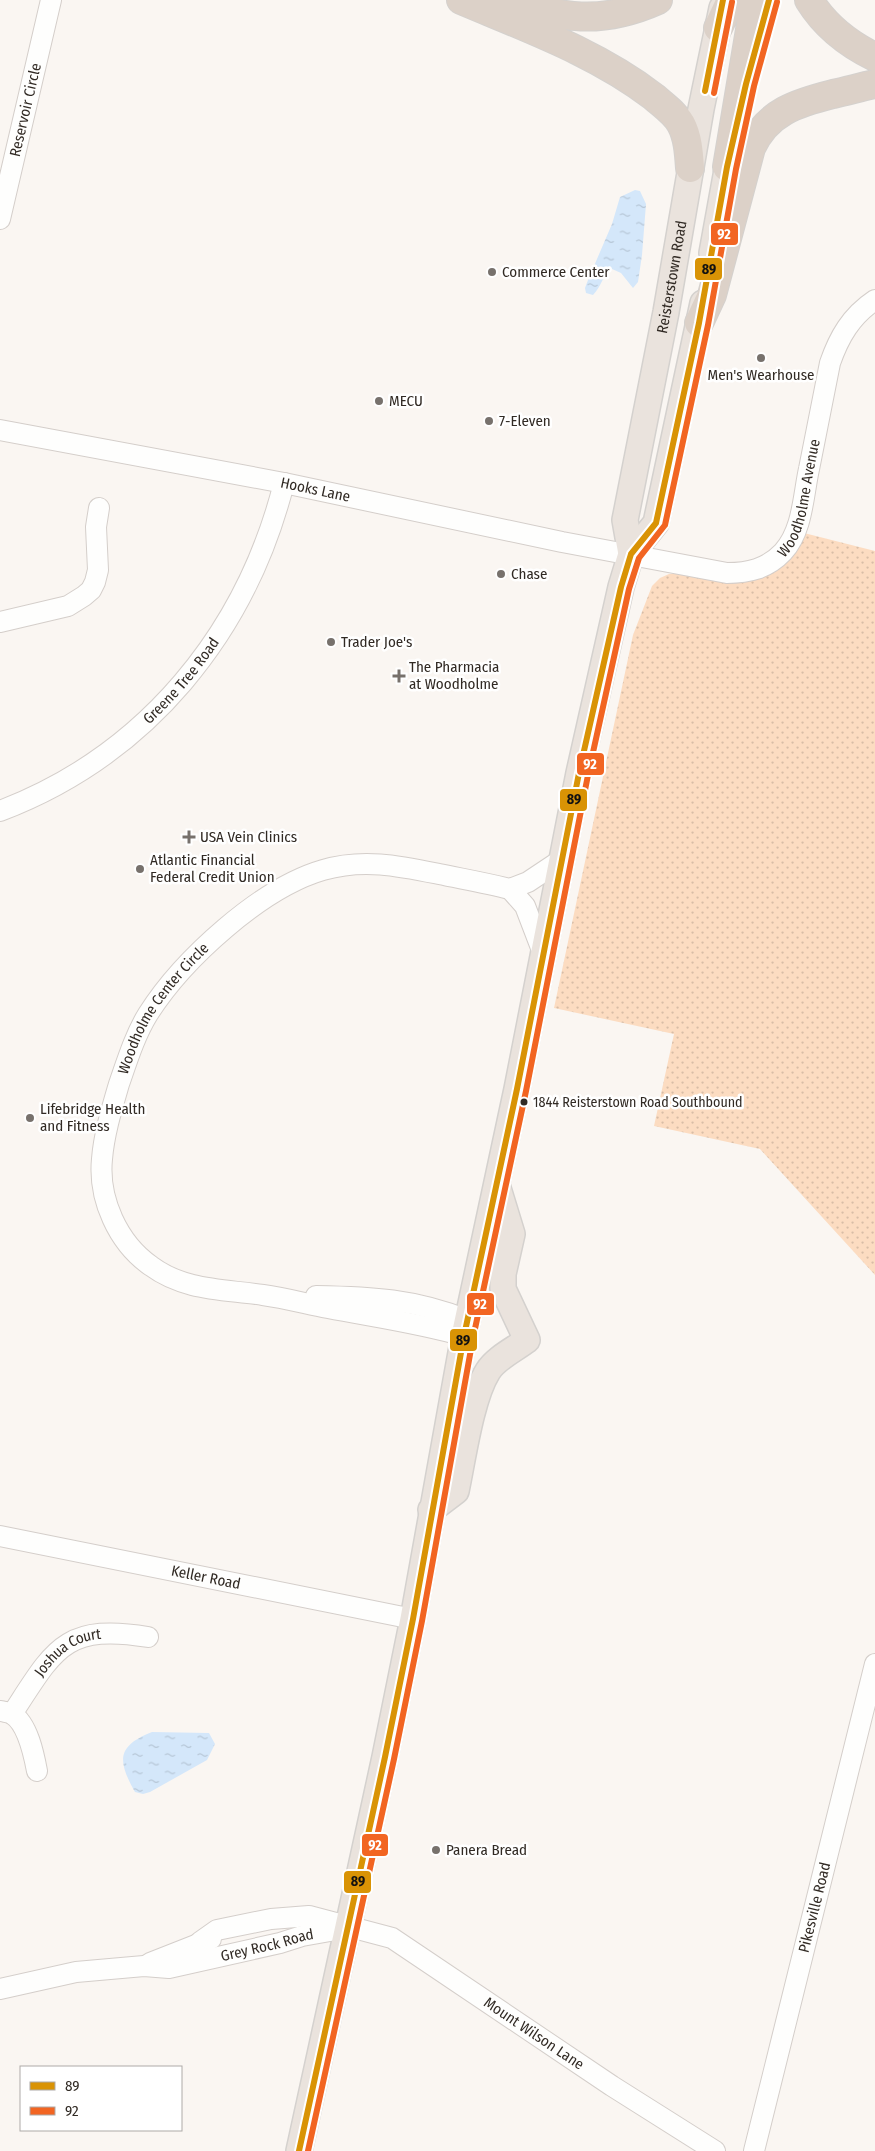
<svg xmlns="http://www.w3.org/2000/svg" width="875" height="2151" viewBox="0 0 875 2151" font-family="'Fira Sans Condensed',sans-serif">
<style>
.green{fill:url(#green-dots)}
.water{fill:url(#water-ripples)}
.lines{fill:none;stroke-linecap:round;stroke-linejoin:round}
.minor-casing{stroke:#d4ceca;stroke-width:22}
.major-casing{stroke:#d4d1ce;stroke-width:28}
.highway-casing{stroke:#d4d1ce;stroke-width:30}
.minor{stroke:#fefefd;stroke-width:20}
.major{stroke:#eae3dd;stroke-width:25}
.highway{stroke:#dcd1c8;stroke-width:28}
.bus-1-casing{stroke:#fff;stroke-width:10}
.bus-2-casing{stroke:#fff;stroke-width:10}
.bus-1{stroke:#d99305;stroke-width:6}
.bus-2{stroke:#f26522;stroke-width:6}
.poi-dot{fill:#77716c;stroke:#fff;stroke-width:2}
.bus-dot{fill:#312a24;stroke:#fff;stroke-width:2}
.labels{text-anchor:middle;stroke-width:5;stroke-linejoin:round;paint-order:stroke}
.bus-label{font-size:14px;fill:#312a24;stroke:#fff;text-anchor:start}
.street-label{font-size:15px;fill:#312a24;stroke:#fff}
.poi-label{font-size:15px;fill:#312a24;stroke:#fff;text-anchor:start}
.line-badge{stroke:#fff;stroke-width:2}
.badge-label{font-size:14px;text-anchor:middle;font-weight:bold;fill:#fff}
.pale-badge-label{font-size:14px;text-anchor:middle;font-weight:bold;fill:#111}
</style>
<defs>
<pattern id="green-dots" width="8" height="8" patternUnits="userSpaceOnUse" patternTransform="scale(1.25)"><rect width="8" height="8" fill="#fcdcc1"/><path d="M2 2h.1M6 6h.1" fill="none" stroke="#d8bda6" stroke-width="1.8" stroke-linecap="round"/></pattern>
<pattern id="water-ripples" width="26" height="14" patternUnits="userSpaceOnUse" patternTransform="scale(1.25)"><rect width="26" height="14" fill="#d4e7fa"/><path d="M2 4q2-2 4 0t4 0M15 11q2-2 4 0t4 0" fill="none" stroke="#b6c6d6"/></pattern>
</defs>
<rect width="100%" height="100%" fill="#faf6f2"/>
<path class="green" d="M804,533L875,551V1275L760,1149L654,1126L674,1034L554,1008L633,635L652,586L660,578L669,574H678L726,583L755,579Z"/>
<path class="water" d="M635,190L640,191L646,204L642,255L638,282L633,288L621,273L612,269C602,275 602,286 593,295L586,293L585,288L588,280L612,224L620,197Z
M152,1732L209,1733L215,1744L207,1760L150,1792L143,1794L135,1792C117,1760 117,1746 152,1732Z"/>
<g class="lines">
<defs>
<g id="minor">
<path id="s1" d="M0,219L51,0"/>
<path id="s2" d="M0,430L284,483L562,542L727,573C748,573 767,569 783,552C803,530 803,496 809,469C816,434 823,399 830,363C839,337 851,316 875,300"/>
<path d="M0,622L68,606L84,596L91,590L95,582L98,570L96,527L99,508"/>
<path id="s3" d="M0,811C147,755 246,633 284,483"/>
<path d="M510,889L525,906L543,953"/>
<path d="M316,1296C372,1297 414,1299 467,1320"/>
<path id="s4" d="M464,1336C419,1323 374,1317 328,1308C307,1304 285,1298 263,1295C223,1289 185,1291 151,1266C118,1243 98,1199 102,1159C104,1134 112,1108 119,1084C127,1061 135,1035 148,1014C183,959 261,888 323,870C363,858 400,866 439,874C463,879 486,883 510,889L528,882L561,860"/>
<path id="s5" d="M0,1536L413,1619"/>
<path d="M1,1711C4,1712 9,1712 12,1714C28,1724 34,1755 37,1771"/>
<path id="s6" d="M12,1714C54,1650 64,1623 148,1637"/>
<path id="s7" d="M200,1942L217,1930L271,1919L309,1916L392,1938L612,2086L715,2151"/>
<path d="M150,1963L211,1939"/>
<path id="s8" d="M0,1989L76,1972L144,1966L169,1968L280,1943L302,1936L347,1928"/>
<path id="s9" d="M754,2151L875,1664"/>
</g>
<g id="major">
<path d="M712,253L731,148"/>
<path id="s10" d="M631,554L625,520L666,312L701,109L722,8"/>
<path d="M431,1510L456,1491C463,1458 471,1398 488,1371C496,1358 515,1349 527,1340L503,1289V1274L512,1234L497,1185"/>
<path d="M299,2151L385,1757L413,1619L464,1336L517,1089L579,773L621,587L631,554L656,523L703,303"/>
</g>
<path id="highway" d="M461,0C527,28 597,53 654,97C663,105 675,113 681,124C688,137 689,153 690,168
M505,0C562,18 600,26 658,0
M809,0C825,26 848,44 875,57
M718,28L731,0
M727,167L755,0
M699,323L712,295L751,148C767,112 797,103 833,94C847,91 861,87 875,84"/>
</defs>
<use href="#minor" class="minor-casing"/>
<use href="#major" class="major-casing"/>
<use href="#highway" class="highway-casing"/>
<use href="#minor" class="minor"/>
<use href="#major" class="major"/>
<use href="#highway" class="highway"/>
<defs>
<path id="bus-1" d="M705,91L723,0
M299,2151L385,1757L413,1619L464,1336L517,1089L579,773L621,587L631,554L656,523L699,323L727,167L746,84L769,0"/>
<path id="bus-2" d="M714,93L732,2
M308,2151L394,1759L422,1621L473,1338L526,1091L588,775L629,589L639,558L665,525L708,325L736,169L754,86L777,2"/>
</defs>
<use href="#bus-1" class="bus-1-casing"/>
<use href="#bus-2" class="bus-2-casing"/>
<use href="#bus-1" class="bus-1"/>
<use href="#bus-2" class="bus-2"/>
</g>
<g class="poi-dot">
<circle cx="492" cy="272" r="5"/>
<circle cx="761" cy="358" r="5"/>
<circle cx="379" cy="401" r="5"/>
<circle cx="489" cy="421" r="5"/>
<circle cx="501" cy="574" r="5"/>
<circle cx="331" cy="642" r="5"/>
<path d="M396.5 668.5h5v5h5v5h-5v5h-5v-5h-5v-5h5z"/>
<path d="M186.5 829.5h5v5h5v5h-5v5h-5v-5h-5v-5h5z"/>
<circle cx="140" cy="869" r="5"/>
<circle cx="30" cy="1118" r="5"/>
<circle cx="436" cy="1850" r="5"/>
</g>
<circle class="bus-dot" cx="524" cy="1102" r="4.5"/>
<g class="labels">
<g class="bus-label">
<text x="533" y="1107">1844 Reisterstown Road Southbound</text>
</g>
<g class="street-label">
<text dy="5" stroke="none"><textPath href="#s1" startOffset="112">Reservoir Circle</textPath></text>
<text dy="5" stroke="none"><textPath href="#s10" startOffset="282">Reisterstown Road</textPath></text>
<text dy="5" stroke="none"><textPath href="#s2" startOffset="321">Hooks Lane</textPath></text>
<text dy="5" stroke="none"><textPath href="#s2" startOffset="860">Woodholme Avenue</textPath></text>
<text dy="5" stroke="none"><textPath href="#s3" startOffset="226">Greene Tree Road</textPath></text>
<text dy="5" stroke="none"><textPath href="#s4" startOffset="611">Woodholme Center Circle</textPath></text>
<text dy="5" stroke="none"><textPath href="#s5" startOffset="210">Keller Road</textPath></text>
<text dy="5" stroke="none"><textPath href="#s6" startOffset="86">Joshua Court</textPath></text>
<text dy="5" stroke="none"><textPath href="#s9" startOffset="251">Pikesville Road</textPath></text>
<text dy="5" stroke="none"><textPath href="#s8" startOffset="272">Grey Rock Road</textPath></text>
<text dy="5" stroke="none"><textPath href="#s7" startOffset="371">Mount Wilson Lane</textPath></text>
</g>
<g class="poi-label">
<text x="502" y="277">Commerce Center</text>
<text x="761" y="380" text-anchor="middle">Men's Wearhouse</text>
<text x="389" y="406">MECU</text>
<text x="499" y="426">7-Eleven</text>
<text x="511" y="579">Chase</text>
<text x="341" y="647">Trader Joe's</text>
<text x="409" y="672">The Pharmacia<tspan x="409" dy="17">at Woodholme</tspan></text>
<text x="200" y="842">USA Vein Clinics</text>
<text x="150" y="865">Atlantic Financial<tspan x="150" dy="17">Federal Credit Union</tspan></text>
<text x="40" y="1114">Lifebridge Health<tspan x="40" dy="17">and Fitness</tspan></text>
<text x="446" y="1855">Panera Bread</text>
</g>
</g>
<g class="line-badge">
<rect x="710" y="222" width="29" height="24" rx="5" fill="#f26522"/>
<rect x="694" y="257" width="29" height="24" rx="5" fill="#d99305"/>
<rect x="576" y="752" width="29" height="24" rx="5" fill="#f26522"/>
<rect x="559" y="788" width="29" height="24" rx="5" fill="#d99305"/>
<rect x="466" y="1292" width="29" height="24" rx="5" fill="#f26522"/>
<rect x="449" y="1328" width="29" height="24" rx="5" fill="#d99305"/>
<rect x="361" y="1833" width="28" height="24" rx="5" fill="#f26522"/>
<rect x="343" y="1870" width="29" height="24" rx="5" fill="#d99305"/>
</g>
<g class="badge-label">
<text x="724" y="239">92</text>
<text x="590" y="769">92</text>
<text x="480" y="1309">92</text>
<text x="375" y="1850">92</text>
</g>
<g class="pale-badge-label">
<text x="709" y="274">89</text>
<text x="574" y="804">89</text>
<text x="463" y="1345">89</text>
<text x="358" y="1886">89</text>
</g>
<rect x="20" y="2066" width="162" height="65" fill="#ffffff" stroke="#adaaa7"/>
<rect x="30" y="2082" width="25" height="8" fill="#d99305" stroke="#adaaa7"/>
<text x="65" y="2091" font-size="15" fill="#312a24">89</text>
<rect x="30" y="2107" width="25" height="8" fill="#f26522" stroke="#adaaa7"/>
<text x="65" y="2116" font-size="15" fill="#312a24">92</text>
</svg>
